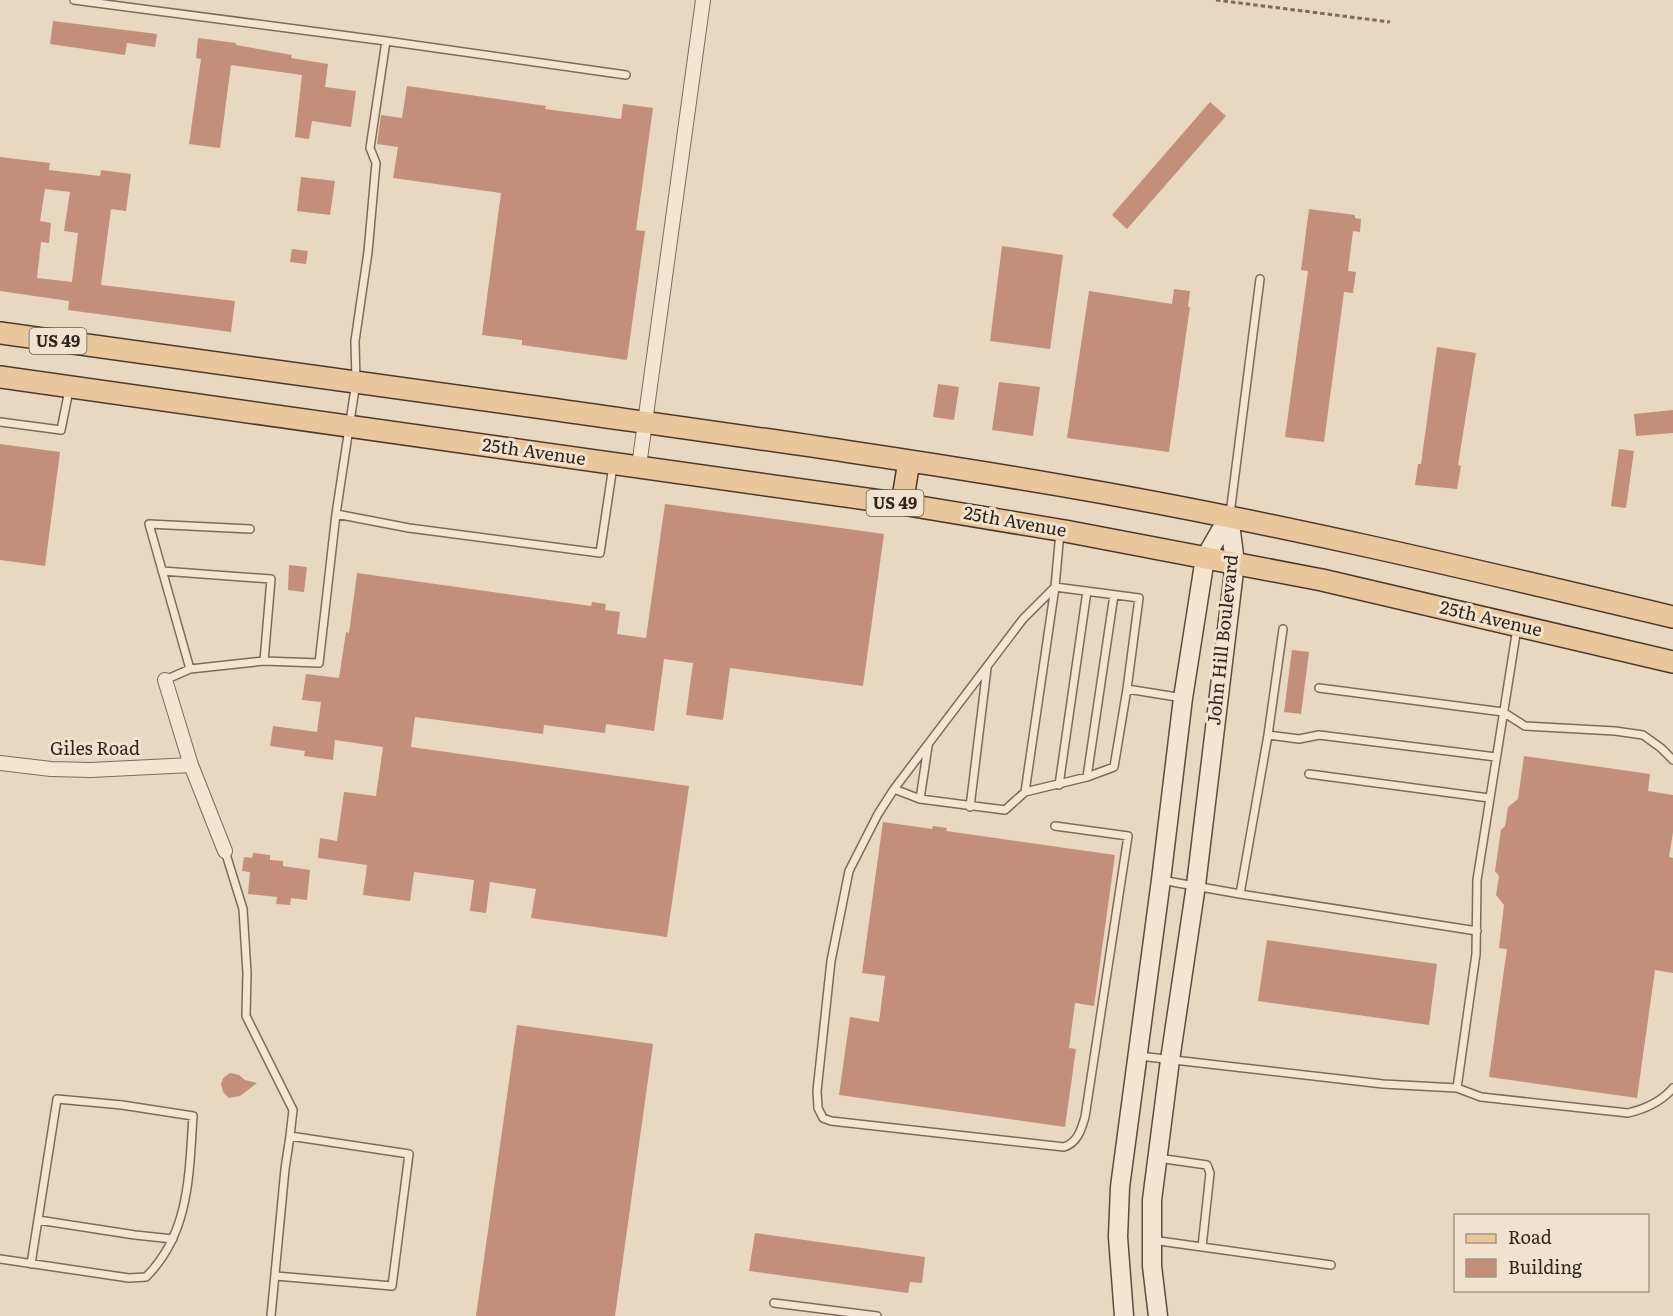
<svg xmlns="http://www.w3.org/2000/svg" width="1673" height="1316" viewBox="0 0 1673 1316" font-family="Literata,serif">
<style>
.building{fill:#c38e7a;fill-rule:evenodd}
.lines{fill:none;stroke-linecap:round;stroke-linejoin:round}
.lane-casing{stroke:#80695a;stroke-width:10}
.street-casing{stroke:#80695a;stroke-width:16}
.secondary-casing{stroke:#614a3e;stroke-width:21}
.primary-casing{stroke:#4e382e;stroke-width:24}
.path{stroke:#80695a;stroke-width:3;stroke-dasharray:4.5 3;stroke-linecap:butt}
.lane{stroke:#f4e5d3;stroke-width:7}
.street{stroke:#f4e5d3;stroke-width:14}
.secondary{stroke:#f4e5d3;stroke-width:18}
.primary{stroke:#e9c69b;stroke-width:21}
.labels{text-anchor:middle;stroke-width:6;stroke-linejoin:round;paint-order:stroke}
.shield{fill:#f1e2cf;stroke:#6b5d52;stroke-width:1.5}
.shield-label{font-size:16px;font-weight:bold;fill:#31241d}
.street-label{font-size:18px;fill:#31241d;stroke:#f1e2cf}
</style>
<rect width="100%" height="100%" fill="#e8d7c1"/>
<path class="building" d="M53,21L157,34L155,47L127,43L125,55L50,44Z
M198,38L236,43V45L292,55L291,58L328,64L325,87L356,91L351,127L312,121L309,139L295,137L302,75L231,65L220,148L189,144L201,59L196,58Z
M407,86L546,106L545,109L621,119L623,104L653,108L636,230L645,231L627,360L522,345V340L482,335L501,193L393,178L398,147L377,144L381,115L402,118Z
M1210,102L1226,116L1127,229L1112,215Z
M0,157L50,163L49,170L100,176L101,170L131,174L126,211L111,209L101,285L235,301L231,332L68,310L69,301L0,291ZM45,189L70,192L64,231L78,233L72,282L37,278L41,242L49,243L51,223L40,221Z
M301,177L335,181L330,215L297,211Z
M1309,209L1355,215V218L1361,219L1360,232L1353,231L1348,271L1356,272L1353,293L1344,292L1324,442L1285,437L1308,271L1301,270Z
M1002,246L1063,255L1050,349L990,341Z
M292,249L308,251L306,264L290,262Z
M1174,289L1190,291L1188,307H1190L1169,452L1067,438L1089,291L1172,304Z
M1437,347L1476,353L1458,465L1461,466L1457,489L1415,485L1418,464H1421Z
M999,382L1040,387L1033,436L992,430Z
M938,384L959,387L954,420L933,417Z
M1673,410V433L1636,436L1634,414Z
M0,444L60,452L45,566L0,560Z
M1619,449L1634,451L1626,508L1611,506Z
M665,504L884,534L863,686L730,668L723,720L686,715L693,663L664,659L654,731L606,724L605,733L544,725L543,734L415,717L411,747L689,786L667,937L531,918L536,889L490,882L486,913L470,911L474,880L414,872L410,901L363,895L367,865L318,858L320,838L337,841L344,792L376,796L383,747L335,740L333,760L304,756L305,751L270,746L273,726L317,732L321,702L302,700L306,674L339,678L346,632L349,633L357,573L591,606L592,602L606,604L605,610L620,612L617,634L646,638Z
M289,565L307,567L304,592L288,590Z
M1292,650L1309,652L1301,714L1284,712Z
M1524,756L1650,774L1648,791L1673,795V832L1669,857L1673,858V973L1655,970L1637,1098L1489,1077L1507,949L1499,948L1504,905L1496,895L1499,876L1495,871L1501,830L1505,826L1508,807L1518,799Z
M883,822L932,829L933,826L947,828L946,831L1115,855L1094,1006L1075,1003L1069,1048L1076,1049L1065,1127L839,1095L850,1017L879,1022L885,976L862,973Z
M253,853L270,855V860L283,861V866L310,870L307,900L291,898L290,905L276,904L277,897L248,894L250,872L242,871L244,857L252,858Z
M1267,940L1437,964L1429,1025L1258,1001Z
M517,1025L653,1044L615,1316H476Z
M230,1073L239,1075L245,1080L257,1083L240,1096L229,1098L223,1092L221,1084L223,1078Z
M755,1233L925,1257L922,1283L910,1282L908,1293L749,1271Z"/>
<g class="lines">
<defs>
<path id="lane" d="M74,0L386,41L370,148L376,163L368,252L355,341L356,382L336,514L409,528L600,553L613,466
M386,41L626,75
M0,422L61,430L69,390
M1230,514L1260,279
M162,571L271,579L264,661
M190,669L149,524L250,529
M165,680L190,669L264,661L319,663L336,514
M1319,688L1503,712L1525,726L1615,731L1643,735L1661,748L1673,760
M1268,735L1283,629
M1309,774L1489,798
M1087,777L1114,595
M1059,785L1087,591
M894,789L920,799L1005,810L1025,792L1087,777L1114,767L1127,689
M1025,792L1055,587L1060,532
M920,799L928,746
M970,807L987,668
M1055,826L1128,836L1085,1117C1081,1130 1078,1142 1064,1147L831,1121L823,1118L818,1108L817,1091L831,961L849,871L878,814L894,789L1023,619L1055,587L1139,598L1127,689L1183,698
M225,851L243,909L247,973L246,1016L293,1110L290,1136
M1161,880L1240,894L1268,735L1299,739L1319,735L1496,757
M1240,894L1477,931
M1139,1056L1383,1084L1457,1088L1481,1097L1628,1113C1645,1109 1661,1102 1673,1088
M1457,1088L1476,954L1477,880L1517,628
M1158,1158L1207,1165L1210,1173L1202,1247
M38,1220L135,1235L173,1239
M1152,1240L1331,1265
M0,1259L129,1278L146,1277C190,1233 189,1174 193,1116L122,1105L57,1099L31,1264
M774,1303L877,1316
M271,1316L285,1169L290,1136L409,1154L392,1286L276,1276"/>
<path id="street" d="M639,466L703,0
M165,680L191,765L225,851
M0,763L51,769L91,770L191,765"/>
<path id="secondary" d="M1124,1316L1118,1237L1120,1187L1161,880L1183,698L1205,558L1229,516
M1158,1316L1152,1266V1200L1170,1060L1196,885L1235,563L1229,516"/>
<path id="primary" d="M0,333C186,359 372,384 558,410C727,434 896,457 1064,486C1269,521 1471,569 1673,617
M0,377L902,504L1065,531L1322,580L1673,662
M902,504L909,461"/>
</defs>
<use href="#lane" class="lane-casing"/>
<use href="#street" class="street-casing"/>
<use href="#secondary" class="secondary-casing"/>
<use href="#primary" class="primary-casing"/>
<path class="path" d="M1216,0L1390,22"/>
<use href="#lane" class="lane"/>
<use href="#street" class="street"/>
<use href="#secondary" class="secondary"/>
<use href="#primary" class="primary"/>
</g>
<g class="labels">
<g class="shield">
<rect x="29.5" y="328" width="57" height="26" rx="4.5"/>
<rect x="866.5" y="490" width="57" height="26" rx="4.5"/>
</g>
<g class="shield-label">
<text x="58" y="347">US 49</text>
<text x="895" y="509">US 49</text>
</g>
<g class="street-label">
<text transform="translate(534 452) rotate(8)" y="6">25th Avenue</text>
<text transform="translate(1015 522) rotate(10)" y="6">25th Avenue</text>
<text transform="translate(1491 619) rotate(13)" y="6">25th Avenue</text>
<text transform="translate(1223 640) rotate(-84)" y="6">John Hill Boulevard</text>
<text x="95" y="755">Giles Road</text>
</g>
</g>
<rect x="1454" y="1214" width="195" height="78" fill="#f1e2cf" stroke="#a49688" stroke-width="1.5"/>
<rect x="1466" y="1234" width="30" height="9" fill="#e9c69b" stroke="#a49688" stroke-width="1.5"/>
<text x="1508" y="1244" font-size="18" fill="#31241d">Road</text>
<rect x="1466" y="1259" width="30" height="18" fill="#c38e7a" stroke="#a49688" stroke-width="1.5"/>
<text x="1508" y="1274" font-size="18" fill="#31241d">Building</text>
</svg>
